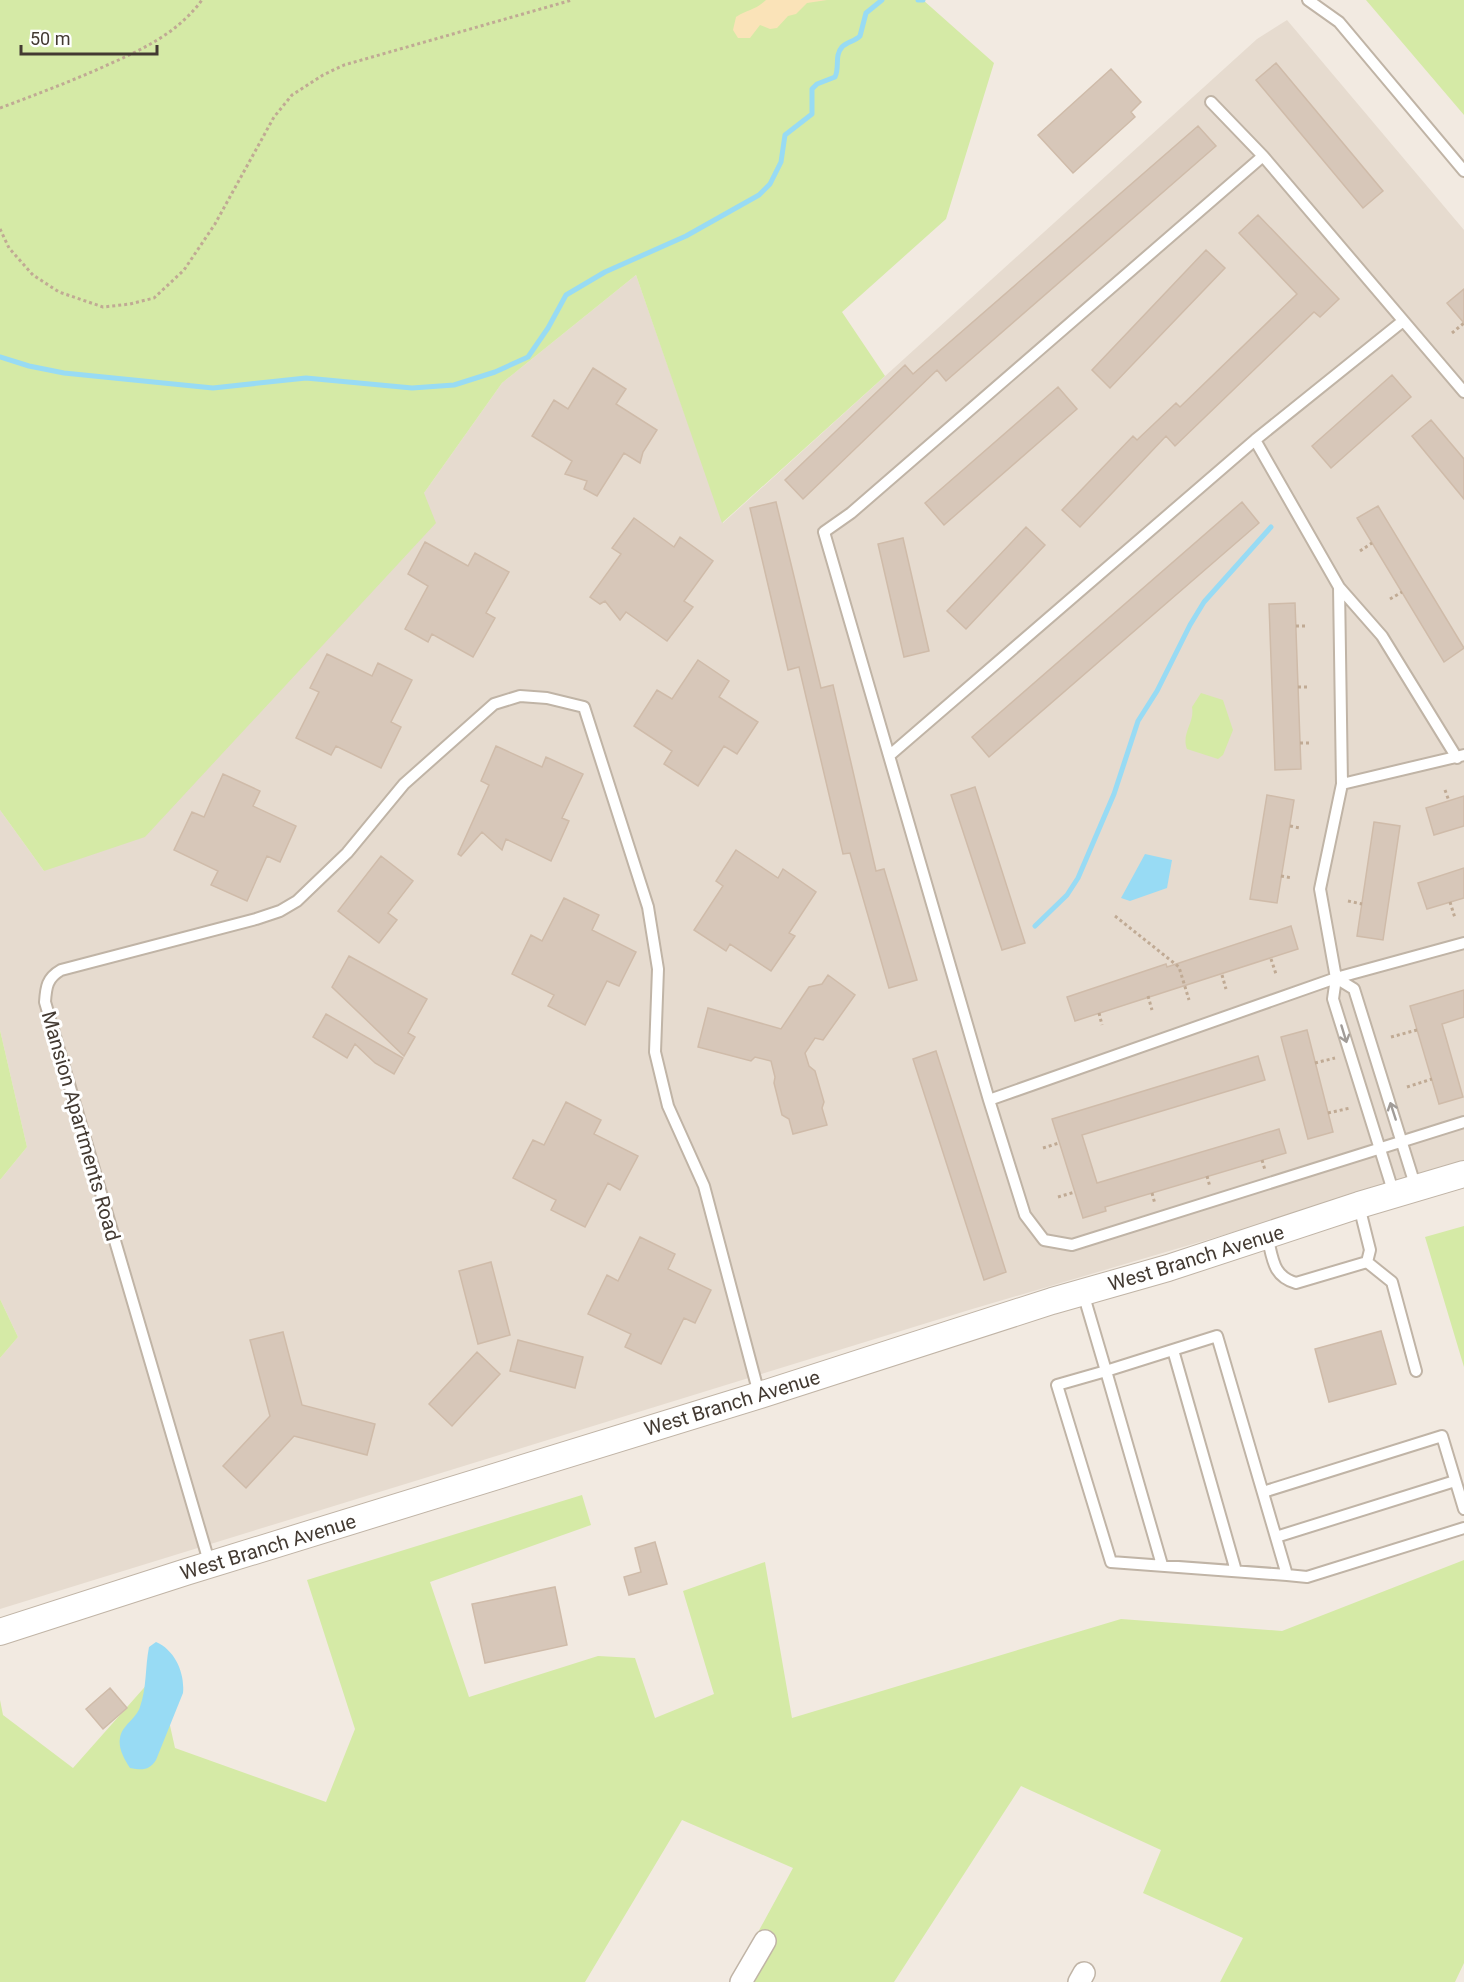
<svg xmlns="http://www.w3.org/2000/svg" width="1464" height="1982" viewBox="0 0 1464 1982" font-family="Roboto,sans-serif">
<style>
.residential{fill:#e6dbcf}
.green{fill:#d5eaa6}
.sand{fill:#fae3b8}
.water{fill:#98dbf4}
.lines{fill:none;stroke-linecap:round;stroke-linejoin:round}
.stream{stroke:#98dbf4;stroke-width:5}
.building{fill:#d7c7b9;stroke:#cfbba9;stroke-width:1.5}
.service-casing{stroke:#c0b4a6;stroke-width:14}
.minor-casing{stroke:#c0b4a6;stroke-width:24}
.tertiary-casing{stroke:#c0b4a6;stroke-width:28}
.path{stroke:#c0aa94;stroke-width:3;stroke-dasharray:3 3;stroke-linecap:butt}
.service{stroke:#fff;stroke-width:10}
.minor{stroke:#fff;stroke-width:21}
.tertiary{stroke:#fff;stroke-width:26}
.oneway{stroke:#a19c98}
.labels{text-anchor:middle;stroke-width:6;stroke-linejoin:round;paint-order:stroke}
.street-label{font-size:20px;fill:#433a32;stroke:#fff}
</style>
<rect width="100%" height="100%" fill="#f2eae1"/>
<path class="residential" d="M1287,20L1464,230V1164L969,1310L0,1609V1358L18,1337L0,1299V1180L27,1147L0,1030V810L44,871L424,493L502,383L636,275L723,523L1257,39Z"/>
<path class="green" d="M0,0H923L994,63L946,219L842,312L885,376L722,523L636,275L502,383L424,493L436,523L145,837L44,871L0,810Z
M1366,0H1464V115Z
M1201,693L1223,700L1233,730L1223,755L1218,759L1187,749C1181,733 1195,723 1192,707Z
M0,1030L27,1147L0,1180Z
M1464,1226V1367L1425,1237Z
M0,1299L18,1337L0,1358Z
M582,1495L591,1525L430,1582L469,1697L598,1656L635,1658L655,1718L714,1694L683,1591L765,1562L792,1718L1121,1619L1282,1631L1464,1560V1963L1455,1982H1220L1243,1938L1143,1893L1161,1850L1021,1786L894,1982H731L793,1868L682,1820L585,1982H0V1700L3,1715L73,1768L158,1672L175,1748L326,1802L355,1729L307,1580Z"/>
<path class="sand" d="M766,0H827L807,3L796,14L788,16L777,28L770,29L760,25L750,38H738L733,30L736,17C748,9 754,11 766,0Z"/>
<path class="water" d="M1145,854L1172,860L1167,888L1130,901L1121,898Z
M156,1642C175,1650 185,1673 183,1693L156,1760C149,1771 142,1770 130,1768C124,1759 118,1748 120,1738C122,1725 136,1719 140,1707C147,1687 145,1667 149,1647Z"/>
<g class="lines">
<path class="stream" d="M918,0H923
M0,357L29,366L64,373L213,388L306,378L412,388L454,385L495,372L528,357L548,328L566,295L605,272L686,236L759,195L770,184L781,162L785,135L812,114V89L817,84L835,77C840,67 834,56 842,47C847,42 855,41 860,36L866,13L882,0
M1035,926L1067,895L1078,878L1114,794L1138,721L1157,691L1190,625L1204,602L1271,527"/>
</g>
<path class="building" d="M1276,63L1383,191L1363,208L1256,80Z
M1111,69L1141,102L1131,112L1135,117L1073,173L1038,135Z
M1198,126L1216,146L946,381L937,370L803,499L785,480L905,365L913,374Z
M1258,215L1339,299L1320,317L1314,312L1175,446L1166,436L1080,527L1062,510L1133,436L1137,440L1176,403L1180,407L1297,294L1239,233Z
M1206,250L1225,268L1110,388L1092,370Z
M1464,289V323L1447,303Z
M593,368L626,389L616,404L657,430L643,452L640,463L624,453L597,496L584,489L587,481L565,474L572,461L532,436L554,400L568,409Z
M1392,375L1411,397L1331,468L1312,446Z
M1058,387L1077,409L944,525L925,503Z
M1431,420L1464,459V499L1412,436Z
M776,502L821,688L833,685L876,871L884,869L917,980L889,988L850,853L843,854L799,667L788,670L750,508Z
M1242,502L1259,523L989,757L972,737Z
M1378,506L1464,648L1444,662L1357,518Z
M634,518L674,547L680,537L713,561L684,601L693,607L667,641L626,612L620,620L605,601L600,604L590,597L621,554L612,548Z
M1026,527L1045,545L966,629L947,611Z
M903,538L929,651L904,657L878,544Z
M425,542L468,566L475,553L509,572L486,613L495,618L473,657L432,634L428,642L405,629L428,586L408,574Z
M1295,603L1301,769L1275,770L1269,604Z
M327,654L372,676L378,663L412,680L391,722L401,727L381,768L336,746L331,755L296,738L319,692L310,688Z
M698,660L729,681L719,697L758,722L737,754L724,746L698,786L664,764L672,751L634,726L657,690L672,699Z
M496,746L542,767L546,757L583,774L562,818L569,821L551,861L506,839L502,850L482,832L461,856L458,854L489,785L481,781Z
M223,774L260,791L253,806L296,826L280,862L267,856L247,901L211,885L218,871L174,850L192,812L204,817Z
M975,787L1025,943L1002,950L951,795Z
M1267,795L1294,800L1277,903L1250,899Z
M1464,796V826L1434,835L1426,808Z
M1374,822L1400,826L1383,940L1357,936Z
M736,850L778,878L783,869L816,892L789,933L795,936L771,971L730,944L726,951L694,930L723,886L716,881Z
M381,856L413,881L388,913L397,920L379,943L338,911Z
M1464,868V898L1427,909L1418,883Z
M564,898L599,915L592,930L636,952L619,986L607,981L585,1025L548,1006L554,995L512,974L531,935L542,941Z
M1291,926L1298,949L1075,1021L1067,997L1166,964L1167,967Z
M349,956L427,999L408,1033L415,1037L404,1056L332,987Z
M828,975L855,995L823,1040L815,1038L805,1053L809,1066L815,1071L824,1102L822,1108L827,1125L793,1134L789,1119L782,1115L774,1083L775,1077L771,1061L755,1057L751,1061L698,1047L708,1008L781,1029L809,987L822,984Z
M1464,990V1017L1442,1024L1463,1097L1439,1104L1410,1006Z
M326,1014L403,1058L394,1074L375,1063L355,1044L347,1058L313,1037Z
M1307,1030L1333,1132L1308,1139L1281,1037Z
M936,1051L1006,1272L984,1280L913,1059Z
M1258,1056L1265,1080L1082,1135L1097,1183L1279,1129L1286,1153L1105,1207L1106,1211L1083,1218L1052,1119Z
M566,1102L601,1120L594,1134L638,1156L620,1190L608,1183L585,1227L551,1210L556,1200L513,1178L533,1140L544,1145Z
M640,1237L675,1254L668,1269L711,1290L695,1323L684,1318L661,1364L625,1347L631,1334L588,1314L607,1275L618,1281Z
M491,1262L510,1335L478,1344L459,1271Z
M1381,1331L1396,1384L1329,1402L1315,1349Z
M283,1332L302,1405L375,1424L367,1455L294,1436L246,1488L223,1466L270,1416L250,1340Z
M518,1340L583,1357L575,1388L510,1371Z
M477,1352L500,1374L452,1426L429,1404Z
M655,1542L667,1584L629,1595L624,1577L641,1572L635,1548Z
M555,1587L567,1645L485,1663L472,1604Z
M110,1688L127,1708L103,1729L86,1709Z"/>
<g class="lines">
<defs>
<path id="service" d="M1308,0L1339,22L1464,171
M1211,102L1263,156L1464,392
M1263,156L851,513L824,532L989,1100L1025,1215L1044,1240L1072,1245L1464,1122
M1255,440L1339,587L1342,784L1320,889L1336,978L1333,999L1394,1194
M1339,587L1382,636L1457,758
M890,755L1255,440L1403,321
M1342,784L1464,755
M1336,978L1354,989L1416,1188
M989,1100L1336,978L1464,943
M1267,1236C1273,1258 1272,1276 1296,1283L1367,1262L1370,1250L1359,1206
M1367,1262L1392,1282L1416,1371
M1083,1293L1106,1371L1217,1336L1287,1575L1111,1562L1057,1385L1106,1371L1162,1565
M1173,1350L1236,1571
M1263,1492L1442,1436L1464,1509
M1276,1537L1455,1481
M210,1565L45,1002C46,987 47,978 61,970L256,919L280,911L297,901L347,853L404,784L494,704L520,696L547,698L584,707L648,907L658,969L655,1052L668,1106L704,1186L759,1394
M1287,1575L1307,1577L1464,1528"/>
<path id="minor" d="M741,1982L765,1941
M1079,1982L1084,1973"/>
<path id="tertiary" d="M0,1632L186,1572L760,1395L1052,1301L1168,1268L1359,1205L1464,1174"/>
</defs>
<use href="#service" class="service-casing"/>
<use href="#minor" class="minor-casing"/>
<use href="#tertiary" class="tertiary-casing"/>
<path class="path" d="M0,108C35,95 69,82 103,67C141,50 177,34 202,0
M0,229L9,248L33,275L59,292L103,307L130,304L154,298L184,270L215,224L274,117L292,95L323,75L344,65L572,0
M1452,333L1464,323
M1360,551L1372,543
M1390,599L1402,592
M1296,626H1308
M1298,687H1310
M1300,743H1312
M1445,790L1449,801
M1290,826L1300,828
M1281,876L1292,878
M1348,901L1362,904
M1450,902L1455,918
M1115,916L1179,967L1189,1000
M1271,959L1276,974
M1222,975L1226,989
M1148,996L1152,1010
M1099,1013L1102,1025
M1391,1037L1417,1030
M1315,1063L1335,1058
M1407,1087L1432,1079
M1328,1113L1350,1108
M1043,1148L1059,1143
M1262,1160L1265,1170
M1207,1176L1210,1187
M1152,1193L1155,1204
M1058,1197L1075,1192"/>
<use href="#service" class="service"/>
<use href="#minor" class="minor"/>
<use href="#tertiary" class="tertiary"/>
</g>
<defs><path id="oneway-shaft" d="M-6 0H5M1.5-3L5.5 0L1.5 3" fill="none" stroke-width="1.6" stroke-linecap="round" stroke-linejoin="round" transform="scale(1.5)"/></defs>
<g class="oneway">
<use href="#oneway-shaft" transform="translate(1344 1034) rotate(73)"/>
<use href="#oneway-shaft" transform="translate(1393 1111) rotate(-108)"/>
</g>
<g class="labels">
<g class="street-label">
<text transform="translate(81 1126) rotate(74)" y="7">Mansion Apartments Road</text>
<text transform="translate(1196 1258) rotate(-17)" y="7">West Branch Avenue</text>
<text transform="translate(732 1403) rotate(-17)" y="7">West Branch Avenue</text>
<text transform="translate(268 1547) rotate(-17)" y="7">West Branch Avenue</text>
</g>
</g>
<path d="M21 45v9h136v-9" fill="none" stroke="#433a32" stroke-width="3"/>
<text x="30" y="45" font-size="18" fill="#433a32" stroke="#ffffff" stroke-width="4.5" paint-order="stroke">50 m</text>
</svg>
